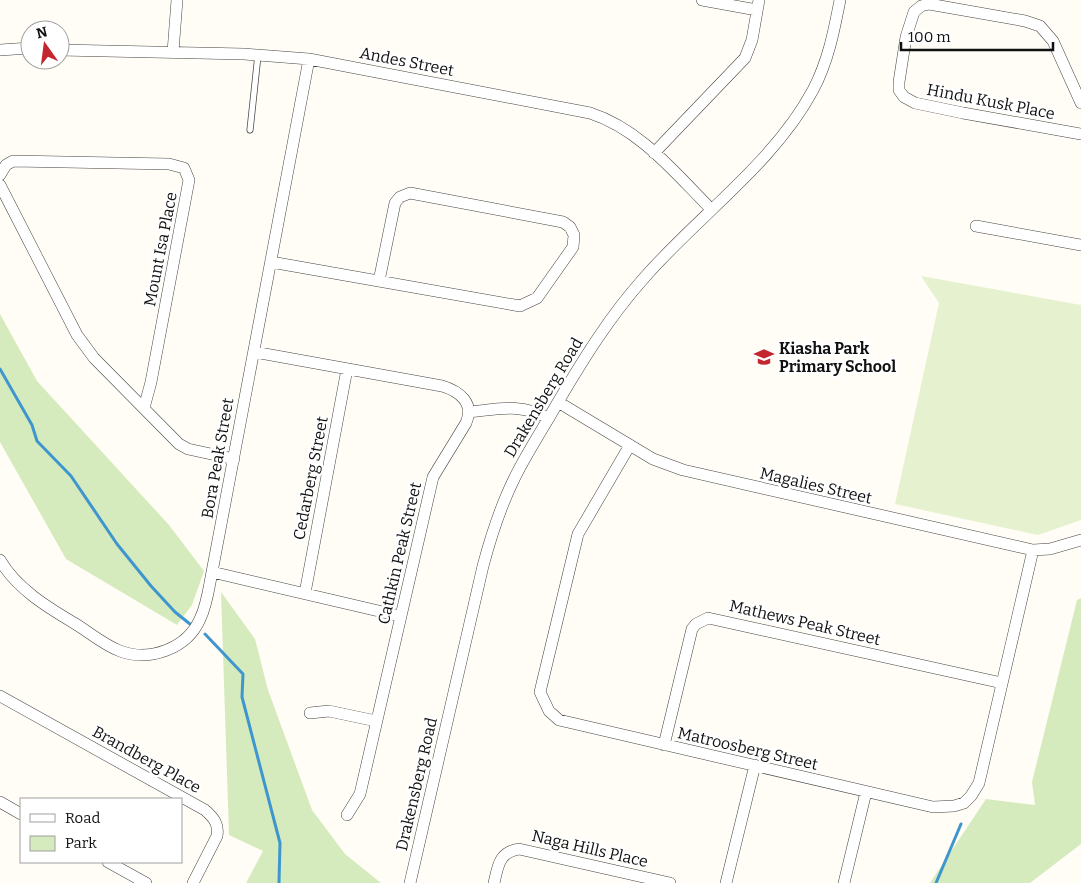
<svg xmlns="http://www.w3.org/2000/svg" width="1081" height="883" viewBox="0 0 1081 883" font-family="Bitter,serif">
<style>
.green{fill:#d5ebbd}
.pitch{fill:#e6f2cf}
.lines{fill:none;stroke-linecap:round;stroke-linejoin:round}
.stream{stroke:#3f96cf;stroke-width:3}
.lane-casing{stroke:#444;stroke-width:7}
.street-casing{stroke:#444;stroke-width:12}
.lane{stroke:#fff;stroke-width:5.5}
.street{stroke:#fff;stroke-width:11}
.labels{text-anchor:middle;stroke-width:5;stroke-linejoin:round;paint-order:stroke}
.street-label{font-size:16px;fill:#111;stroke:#fff}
.poi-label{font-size:16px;font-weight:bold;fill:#111;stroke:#fff;text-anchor:start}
</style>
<rect width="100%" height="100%" fill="#fffdf5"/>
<path class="green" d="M0,314L37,381L169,525L204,571L192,605L177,625L66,559L0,442Z
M221,592L255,639L268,690L312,810L345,854L381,883H246L263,851L229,835Z
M1081,598V844L1030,883H930L986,799L1035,805L1032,782L1077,600Z"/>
<path class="pitch" d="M921,276L1081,305V520L1038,535L895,504L939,303Z"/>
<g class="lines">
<path class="stream" d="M0,369L32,425L37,441L71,476L117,544L151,586L175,612L190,624
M205,634L243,674L242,697L280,843L279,883
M936,883L961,824"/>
<defs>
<path id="lane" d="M250,130L258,55"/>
<path id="street" d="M702,0L757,10
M0,50L30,48
M60,50L244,54L309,59L590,113C640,129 675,173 711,209
M173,52L177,0
M1081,103L1053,41L1040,26L1025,21L929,4L921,6L914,12L906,37L899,82V90L904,97L915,103L963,113L1081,134
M654,153L745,58L752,40L759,0
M0,175L6,165L13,161L169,164L184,168L189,180L151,382L144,408
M0,185L77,335L94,358L179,444L188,449L234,459
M976,226L1081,245
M271,262L520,306L537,298L573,247L574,235L570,227L563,222L410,193L400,197L395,203L379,281
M254,352L442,386C459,391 475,403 466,423L433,477L360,794L347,815
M558,402L653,459L683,470L1033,550L1050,549L1081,540
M469,412C500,409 519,403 549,418
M630,445L578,534L540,692L549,711L559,720L933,807L954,806L964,803L971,796L979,783L1033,550
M0,560C16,588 47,607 74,623C89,632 104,645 120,651C149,662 187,649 200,619C207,605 209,587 212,572L309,59
M212,572L400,616
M305,593L347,369
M0,696L205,810C214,818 219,824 217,836L193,883
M310,713L329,711L376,721
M664,745L692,629L696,624L708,618L1002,683
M0,802L21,814
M108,862L146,883
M410,883L483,566C491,536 501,505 515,477C528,451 544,427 558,402C584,358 610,316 644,278C698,216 774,163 813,90C828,62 834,31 840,0
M494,883C498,866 499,852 519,849L670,883
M726,883L755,765
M844,883L866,792"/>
</defs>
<use href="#lane" class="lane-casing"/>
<use href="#street" class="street-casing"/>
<use href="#lane" class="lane"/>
<use href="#street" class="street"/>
</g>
<defs>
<symbol id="school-bare" viewBox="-9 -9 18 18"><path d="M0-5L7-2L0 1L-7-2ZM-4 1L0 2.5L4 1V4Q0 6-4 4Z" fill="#c4262e" stroke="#fff" stroke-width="2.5" paint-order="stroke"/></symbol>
</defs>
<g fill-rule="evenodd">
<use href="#school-bare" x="750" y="343" width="28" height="28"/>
</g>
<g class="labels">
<g class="street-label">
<text transform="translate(407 61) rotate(11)" y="6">Andes Street</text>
<text transform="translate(991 101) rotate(11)" y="6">Hindu Kusk Place</text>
<text transform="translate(160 249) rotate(-79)" y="6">Mount Isa Place</text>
<text transform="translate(543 397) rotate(-59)" y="6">Drakensberg Road</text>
<text transform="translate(217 458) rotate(-80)" y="6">Bora Peak Street</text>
<text transform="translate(310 478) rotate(-79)" y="6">Cedarberg Street</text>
<text transform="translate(816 485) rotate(13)" y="6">Magalies Street</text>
<text transform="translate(399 553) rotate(-77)" y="6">Cathkin Peak Street</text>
<text transform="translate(805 622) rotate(13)" y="6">Mathews Peak Street</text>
<text transform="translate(748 748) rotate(13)" y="6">Matroosberg Street</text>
<text transform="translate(147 759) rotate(29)" y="6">Brandberg Place</text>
<text transform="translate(416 784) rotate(-77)" y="6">Drakensberg Road</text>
<text transform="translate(590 848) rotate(13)" y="6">Naga Hills Place</text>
</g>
<g class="poi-label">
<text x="779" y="354">Kiasha Park<tspan x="779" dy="18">Primary School</tspan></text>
</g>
</g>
<rect x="20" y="798" width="162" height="65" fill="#ffffff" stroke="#a0a0a0"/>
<rect x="30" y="814" width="25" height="8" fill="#ffffff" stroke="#a0a0a0"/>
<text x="65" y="823" font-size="15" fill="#111111">Road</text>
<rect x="30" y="836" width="25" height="15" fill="#d5ebbd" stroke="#a0a0a0"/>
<text x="65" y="848" font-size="15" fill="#111111">Park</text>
<g transform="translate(45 45) rotate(346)"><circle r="24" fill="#ffffff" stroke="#a0a0a0"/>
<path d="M0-4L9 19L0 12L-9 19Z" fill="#c4262e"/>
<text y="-8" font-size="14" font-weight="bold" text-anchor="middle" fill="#111111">N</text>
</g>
<path d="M901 42v8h152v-8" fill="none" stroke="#111111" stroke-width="2.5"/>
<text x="908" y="42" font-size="15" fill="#111111" stroke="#ffffff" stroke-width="4" paint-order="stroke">100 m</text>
</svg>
